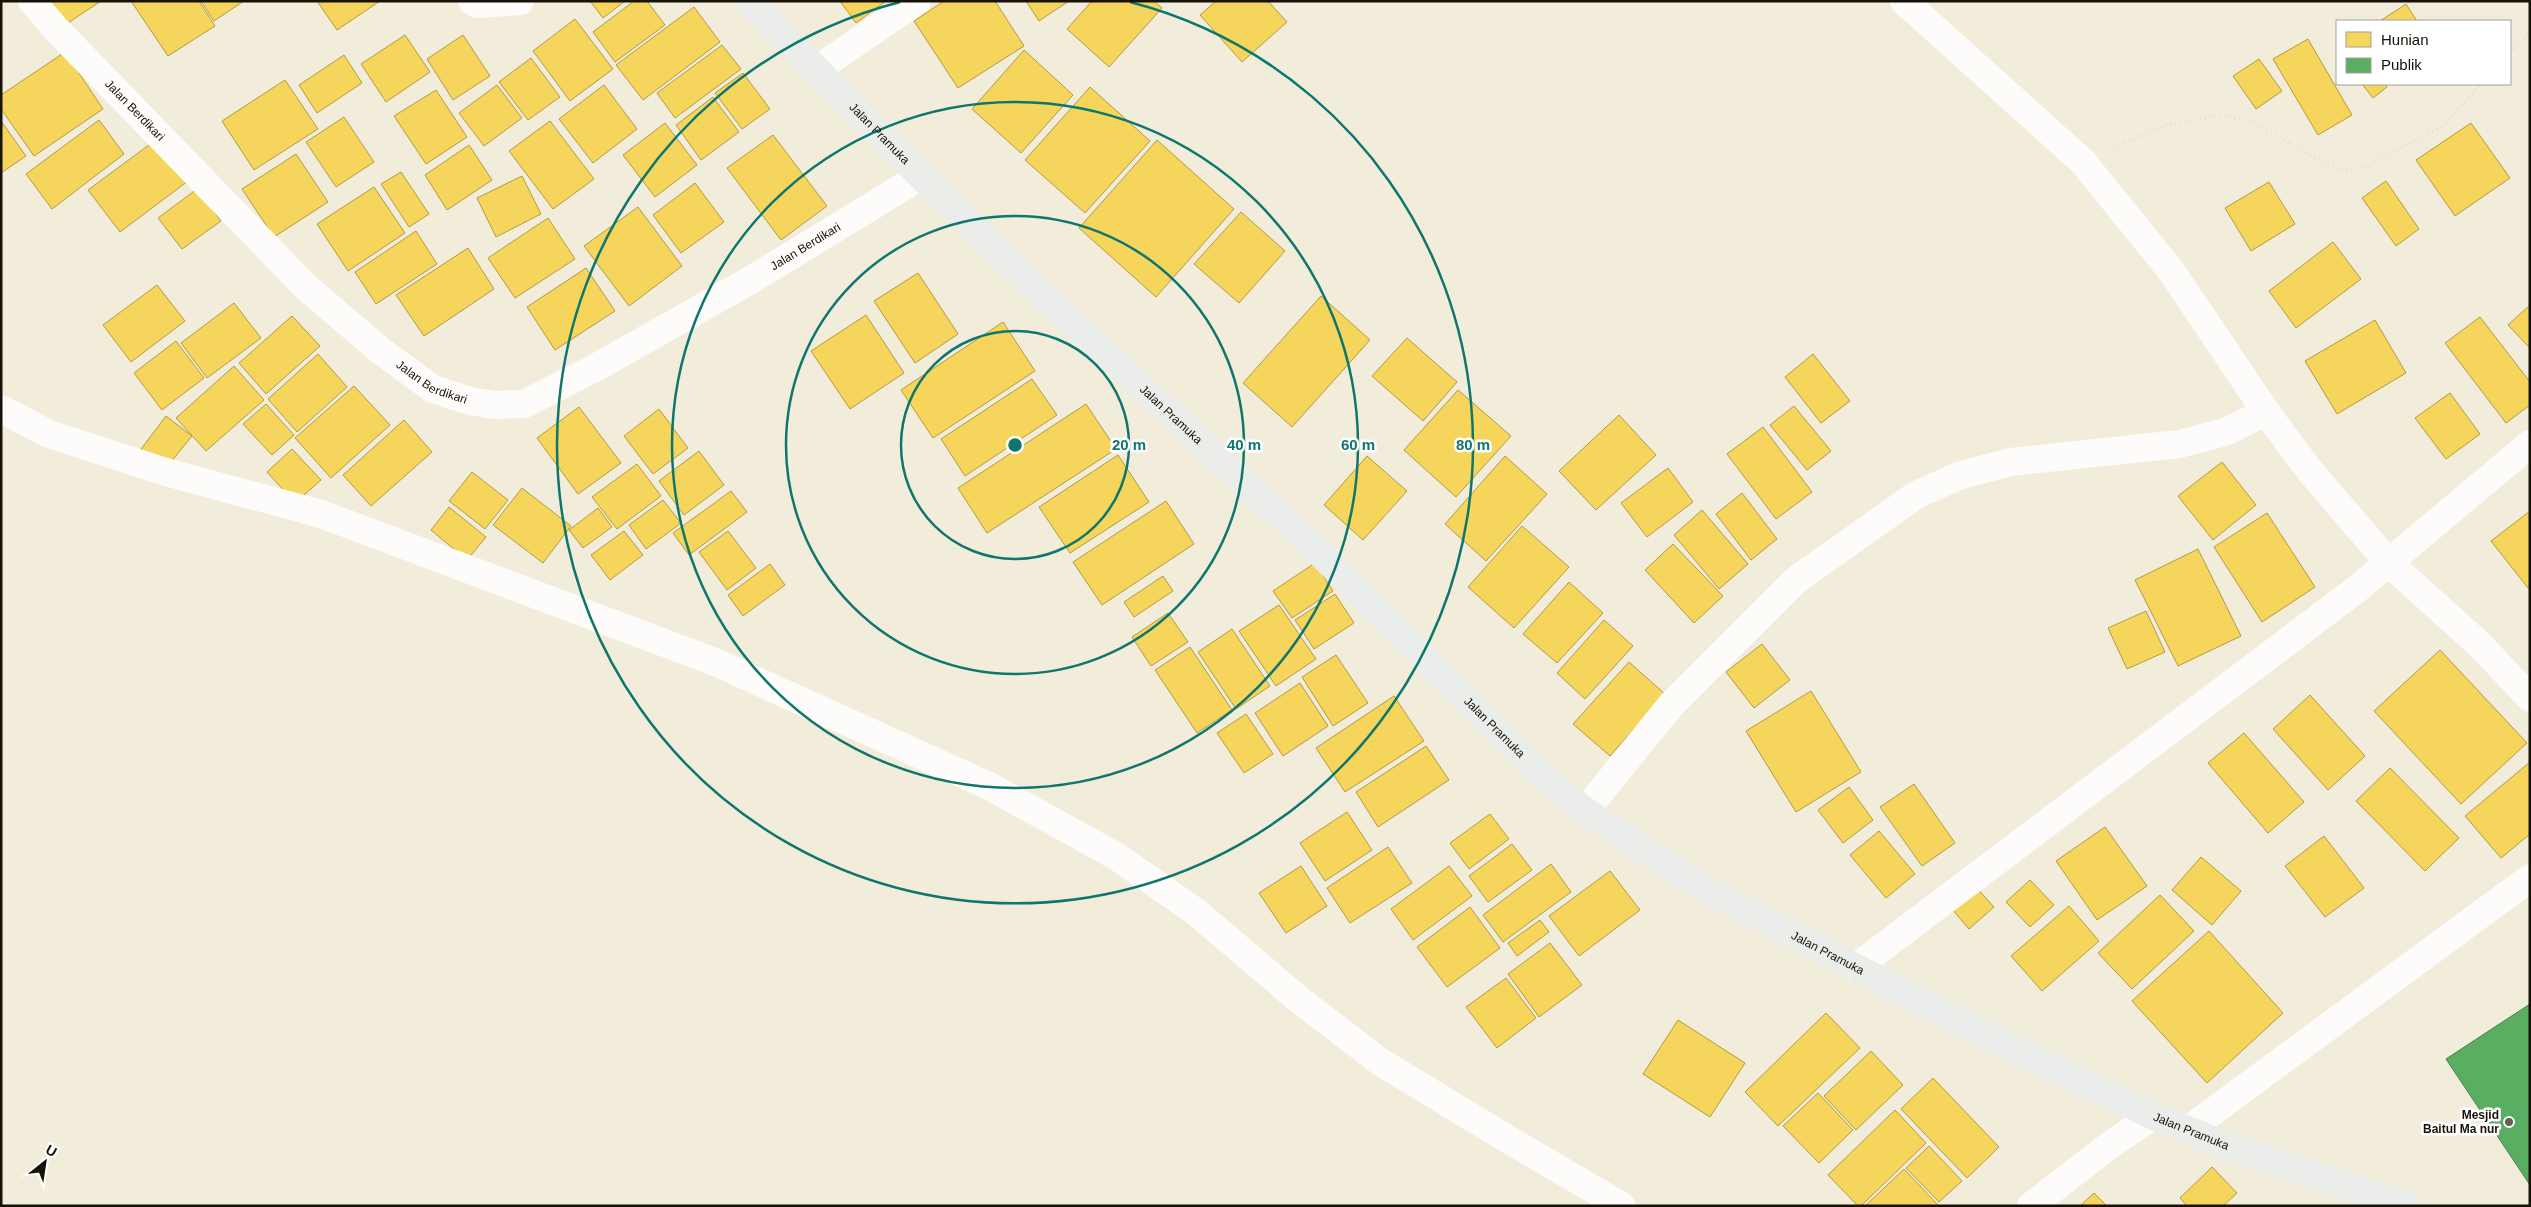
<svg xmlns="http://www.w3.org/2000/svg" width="2531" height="1207" viewBox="0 0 2531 1207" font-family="Arial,sans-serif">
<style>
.homes{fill:#f6d55c;stroke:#b39a42}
.public{fill:#5aae61;stroke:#467f46}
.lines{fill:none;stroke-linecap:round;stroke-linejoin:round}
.path{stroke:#dfded8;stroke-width:3;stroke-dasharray:1 4;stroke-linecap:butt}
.street{stroke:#fdfcfa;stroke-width:28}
.secondary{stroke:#eaedea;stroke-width:28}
.ring{fill:none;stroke:#0f766e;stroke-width:2.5}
.poi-dot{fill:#635f51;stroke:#fff;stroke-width:2}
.labels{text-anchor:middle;stroke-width:5;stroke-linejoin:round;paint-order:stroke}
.street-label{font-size:12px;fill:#161207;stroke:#fff}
.poi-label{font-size:12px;font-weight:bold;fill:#161207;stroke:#fff;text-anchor:end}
.centre{fill:#0f766e;stroke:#fff;stroke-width:2.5}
.ring-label{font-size:15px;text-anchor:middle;font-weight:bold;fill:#0f766e;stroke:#fff;stroke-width:5;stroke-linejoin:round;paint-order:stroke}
</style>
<rect width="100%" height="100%" fill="#f2eddb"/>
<path class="homes" d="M49,1H101L65,25Z
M131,1H199L215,26L168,56Z
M201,1H244L214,21Z
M317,1H380L337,30Z
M590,1H625L603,18Z
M634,1H647L665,25L615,62L593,32Z
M840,1H886L856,23Z
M944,1H995L1024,46L958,88L914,21Z
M1026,1H1069L1039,21Z
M1092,1H1154L1162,8L1109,67L1067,29Z
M1216,1H1268L1287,22L1242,62L1200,15Z
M2406,4L2417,21H2380Z
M694,7L720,42L643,100L616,65Z
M575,19L613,69L570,101L533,51Z
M405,35L430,72L386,102L361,64Z
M463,35L490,76L453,100L427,59Z
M2308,39L2352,115L2318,135L2273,59Z
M722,45L741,69L675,118L657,93Z
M1024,50L1073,95L1021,153L972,109Z
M65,52L103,109L34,156L1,109V95Z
M344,55L362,83L317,113L299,85Z
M531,58L560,97L528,120L499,82Z
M2259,59L2282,91L2256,109L2233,76Z
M743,73L770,109L742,129L715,93Z
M285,80L318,129L254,170L222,121Z
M2362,84H2385L2387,87L2373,98Z
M497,85L522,118L484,146L459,113Z
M604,85L637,129L593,163L559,119Z
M1090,87L1150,141L1085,213L1025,160Z
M436,90L467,137L426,164L394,116Z
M713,97L739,132L701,160L676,125Z
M344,117L374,162L336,187L306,142Z
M99,120L124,154L52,209L26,174Z
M1,121L26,156L1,173Z
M550,121L594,179L553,209L509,151Z
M665,123L697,165L655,197L623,155Z
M2471,123L2510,178L2455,216L2416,160Z
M773,135L827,206L781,240L727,168Z
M157,139L188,181L120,232L88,190Z
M1157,140L1234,209L1156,297L1079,228Z
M469,145L492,180L447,210L425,175Z
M296,154L328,202L274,237L242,189Z
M401,172L429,214L409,227L381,184Z
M522,176L541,214L496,237L477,198Z
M2386,181L2419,229L2396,246L2362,198Z
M2269,182L2295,224L2251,251L2225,208Z
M695,183L724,222L681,253L653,215Z
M374,187L405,233L348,271L317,224Z
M197,189L221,221L182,249L158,218Z
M638,207L682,266L629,306L584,246Z
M1241,212L1285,251L1239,303L1194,264Z
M548,218L575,259L515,298L488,258Z
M416,231L437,264L376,304L355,272Z
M2333,242L2361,279L2296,328L2269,291Z
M468,248L494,289L424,336L396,295Z
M586,268L615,311L555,350L527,307Z
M918,273L958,334L915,363L874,301Z
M157,285L185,321L131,362L103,325Z
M1321,296L1370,340L1292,427L1243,383Z
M234,303L261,338L207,378L181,343Z
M2530,305V348L2508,325Z
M866,315L904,373L850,409L811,351Z
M292,316L320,346L266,394L239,363Z
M2480,317L2530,382V405L2506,423L2445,343Z
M2375,320L2406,373L2337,414L2305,361Z
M1003,322L1035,371L933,438L901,390Z
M1407,338L1457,382L1423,421L1372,376Z
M176,341L204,378L162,410L134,373Z
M318,354L347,387L297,432L268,399Z
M1813,354L1850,401L1821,423L1785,377Z
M234,366L264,400L206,451L176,418Z
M1032,379L1057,415L965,476L941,439Z
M354,386L390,425L331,478L295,438Z
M1458,390L1511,436L1456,497L1404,450Z
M2450,393L2480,434L2446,459L2415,418Z
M266,404L294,435L272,455L243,424Z
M1086,404L1116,449L987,533L958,488Z
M1794,406L1831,451L1807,470L1770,425Z
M579,407L621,463L578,494L537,438Z
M659,409L688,448L653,474L624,436Z
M1619,415L1656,455L1596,510L1559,471Z
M166,416L192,436L166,468L141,449Z
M404,420L432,452L371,506L343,475Z
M1763,427L1812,492L1776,519L1727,454Z
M292,449L321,480L295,503L267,472Z
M699,451L724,485L684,515L659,481Z
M1118,455L1149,502L1070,553L1039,507Z
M1367,456L1407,491L1363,540L1324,505Z
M1505,456L1547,494L1486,561L1445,524Z
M2222,462L2256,505L2213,540L2178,496Z
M637,464L661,496L617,529L592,497Z
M1668,468L1693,502L1647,537L1621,503Z
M472,472L508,500L485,529L449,501Z
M522,488L571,526L543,563L493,525Z
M731,491L747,512L689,555L673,533Z
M1742,493L1777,539L1751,560L1716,514Z
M663,500L681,523L646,549L629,525Z
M1166,501L1194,544L1102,605L1073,562Z
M449,507L486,537L467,560L431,530Z
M598,508L612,527L583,548L569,530Z
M1702,510L1748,564L1719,589L1674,535Z
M2530,511V587L2528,588L2491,541Z
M2267,513L2315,587L2262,622L2214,547Z
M1522,526L1569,567L1514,628L1468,587Z
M624,531L643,555L610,580L591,555Z
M728,531L756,568L727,590L699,552Z
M1673,544L1723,596L1694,623L1645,570Z
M2198,549L2241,636L2178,666L2135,580Z
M1315,563L1333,591L1292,618L1273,591Z
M770,564L785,585L743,616L728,595Z
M1163,576L1173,591L1134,617L1124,602Z
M1569,582L1603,613L1557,663L1523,634Z
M1335,594L1354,623L1314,649L1295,620Z
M1279,605L1316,659L1276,686L1239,631Z
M2146,611L2165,652L2127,669L2108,628Z
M1168,613L1188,642L1151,666L1132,637Z
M1604,620L1633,646L1585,699L1557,673Z
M1232,629L1270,686L1236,709L1198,652Z
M1762,644L1790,680L1754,708L1726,672Z
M1190,647L1232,710L1197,733L1155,670Z
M2440,650L2527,743L2461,804L2374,711Z
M1336,655L1368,703L1333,726L1302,677Z
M1629,662L1665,694L1610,756L1573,724Z
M1300,683L1328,726L1283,756L1255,713Z
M1811,691L1861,772L1796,812L1746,731Z
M2310,695L2365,756L2328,790L2273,729Z
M1394,696L1424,741L1345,792L1316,748Z
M1246,714L1273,754L1244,773L1217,733Z
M2244,733L2304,802L2268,833L2208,763Z
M1426,746L1449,780L1378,827L1356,792Z
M2530,762V834L2501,858L2465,816Z
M2390,768L2459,838L2425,871L2356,801Z
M1914,784L1955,843L1922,866L1880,807Z
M1849,787L1873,820L1843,843L1818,810Z
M1347,812L1372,850L1325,881L1300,843Z
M1490,814L1509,839L1469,869L1450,843Z
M2105,827L2147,886L2097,920L2056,861Z
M1879,831L1915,874L1886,898L1850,855Z
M2324,836L2364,888L2325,917L2285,866Z
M1512,844L1532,870L1488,902L1469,876Z
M1388,847L1412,883L1350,923L1327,888Z
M2201,857L2241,891L2212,925L2172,890Z
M1551,864L1571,892L1503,942L1483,915Z
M1301,866L1327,906L1286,933L1259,893Z
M1449,866L1472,896L1413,940L1391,909Z
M1610,871L1640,910L1579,956L1549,916Z
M2030,880L2054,905L2030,927L2006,902Z
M1975,886L1994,907L1969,929L1951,908Z
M2160,895L2194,931L2132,989L2098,953Z
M2069,906L2099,941L2042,991L2011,956Z
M1470,907L1500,948L1447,987L1417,947Z
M1540,920L1549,932L1517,956L1508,943Z
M2209,931L2283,1013L2207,1083L2132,1001Z
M1550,943L1582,985L1539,1017L1508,974Z
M1506,978L1536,1018L1497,1048L1466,1007Z
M1826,1013L1860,1048L1778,1126L1745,1092Z
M1678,1020L1745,1063L1710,1117L1643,1074Z
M1871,1051L1903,1085L1856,1130L1824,1096Z
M1933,1078L1999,1147L1967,1178L1901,1109Z
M1818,1093L1853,1130L1819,1163L1783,1126Z
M1895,1110L1926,1143L1861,1206H1858L1828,1175Z
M1929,1146L1962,1181L1939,1202L1906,1168Z
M2212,1167L2237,1193L2223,1206H2187L2180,1198Z
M1904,1169L1939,1206H1865Z
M2094,1193L2107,1206H2080Z"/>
<path class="public" d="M2530,1004V1185L2446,1059Z"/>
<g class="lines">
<path class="path" d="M2510,53L2530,31
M2115,147L2168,124L2223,115L2251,121L2323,162L2346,171L2367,166L2443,126L2481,84"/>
<g class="street">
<path id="s1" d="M32,1L55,28L307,288L381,351L433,389L470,401L494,405L524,404L595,368L749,281L921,176"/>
<path d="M472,1L477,4L520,1"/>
<path d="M1904,1L2083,162L2172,272L2266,412L2310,471L2388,562L2480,645L2530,698"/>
<path d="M816,70L917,1"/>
<path d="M1,409L49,434L166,472L321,514L715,662L989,786L1116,856L1196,912L1297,998L1379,1061L1504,1137L1622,1206"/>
<path d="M1585,811L1671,705L1796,580L1916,495L1961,475L2011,462L2179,444L2225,432L2266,412"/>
<path d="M1855,968L2357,589L2530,444"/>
<path d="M2189,1129L2530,878"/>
<path d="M2031,1206L2110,1145L2153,1116"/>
</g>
<path class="secondary" id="s2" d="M749,1L921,176L1052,304L1320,553L1550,783L1585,811L1710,892L1982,1033L2153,1116L2240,1151L2410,1206"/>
</g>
<g class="ring">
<circle cx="1015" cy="445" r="114"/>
<circle cx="1015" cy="445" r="229"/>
<circle cx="1015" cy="445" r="343"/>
<path d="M1130 2A458 458 0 1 1 900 2"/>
</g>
<circle class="poi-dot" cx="2509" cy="1122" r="5"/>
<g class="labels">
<g class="street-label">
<text dy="4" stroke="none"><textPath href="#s1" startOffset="150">Jalan Berdikari</textPath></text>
<text dy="4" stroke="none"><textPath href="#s2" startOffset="186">Jalan Pramuka</textPath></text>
<text dy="4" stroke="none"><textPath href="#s1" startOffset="975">Jalan Berdikari</textPath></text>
<text dy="4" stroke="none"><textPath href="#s1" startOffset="555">Jalan Berdikari</textPath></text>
<text dy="4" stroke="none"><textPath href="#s2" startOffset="591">Jalan Pramuka</textPath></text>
<text dy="4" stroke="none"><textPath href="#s2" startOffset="1041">Jalan Pramuka</textPath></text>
<text dy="4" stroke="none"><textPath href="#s2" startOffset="1446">Jalan Pramuka</textPath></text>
<text dy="4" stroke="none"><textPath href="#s2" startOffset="1851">Jalan Pramuka</textPath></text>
</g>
<g class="poi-label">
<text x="2499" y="1119">Mesjid<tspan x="2499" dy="14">Baitul Ma nur</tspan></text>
</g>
</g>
<circle cx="1015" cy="445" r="8" class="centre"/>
<g class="ring-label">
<text x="1129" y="450">20 m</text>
<text x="1244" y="450">40 m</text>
<text x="1358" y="450">60 m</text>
<text x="1473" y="450">80 m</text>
</g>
<rect width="2531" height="1207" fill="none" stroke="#161207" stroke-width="5"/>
<rect x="2336" y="20" width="175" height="65" fill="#ffffff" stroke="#a2a09c"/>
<rect x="2346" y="32" width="25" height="15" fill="#f6d55c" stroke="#a2a09c"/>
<text x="2381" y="45" font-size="15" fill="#161207">Hunian</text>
<rect x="2346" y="58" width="25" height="15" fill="#5aae61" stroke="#a2a09c"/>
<text x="2381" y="70" font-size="15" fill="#161207">Publik</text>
<g transform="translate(45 1162) rotate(30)" stroke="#ffffff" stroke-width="4" paint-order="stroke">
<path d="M0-4L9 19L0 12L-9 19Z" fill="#161207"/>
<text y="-8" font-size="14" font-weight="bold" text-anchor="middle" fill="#161207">U</text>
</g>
</svg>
